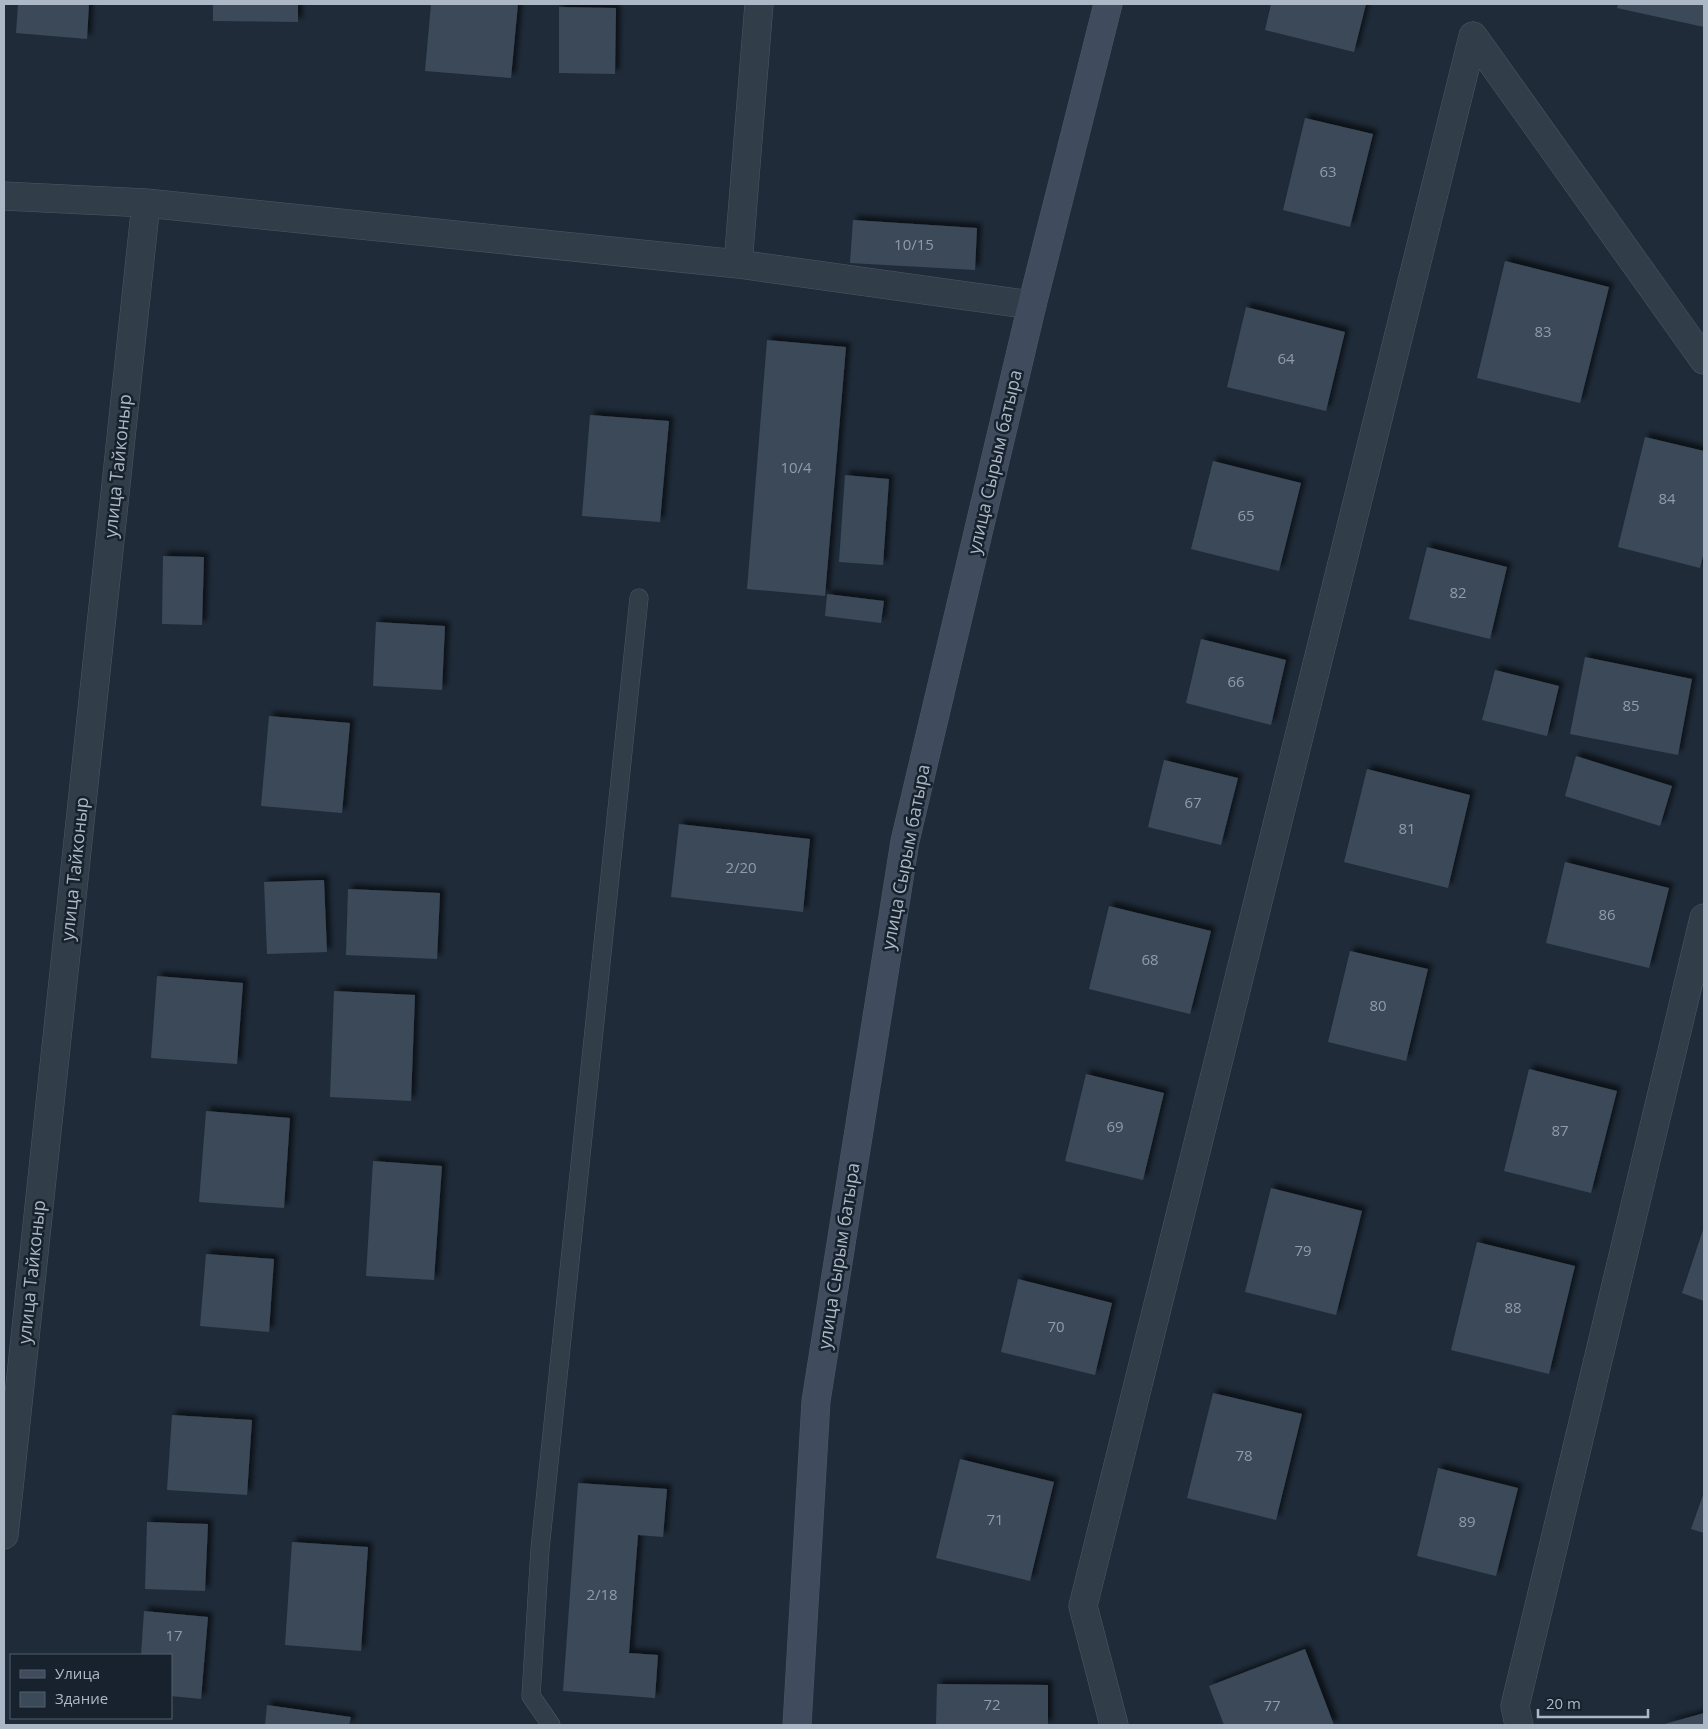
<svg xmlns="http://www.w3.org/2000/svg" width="1708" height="1729" viewBox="0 0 1708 1729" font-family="'Open Sans',sans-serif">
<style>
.building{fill:#3a4a59;filter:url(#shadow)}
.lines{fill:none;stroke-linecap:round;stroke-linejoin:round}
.lane-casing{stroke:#4d5864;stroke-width:19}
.street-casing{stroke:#4d5864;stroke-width:29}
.secondary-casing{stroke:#4d5864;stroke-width:29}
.lane{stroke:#323d4a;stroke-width:18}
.street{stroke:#323d4a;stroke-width:28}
.secondary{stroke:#404c5d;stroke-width:28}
.labels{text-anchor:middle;stroke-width:5;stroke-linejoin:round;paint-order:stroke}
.number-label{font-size:15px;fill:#909cab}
.street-label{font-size:18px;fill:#adb8c6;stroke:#18222e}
</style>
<defs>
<filter id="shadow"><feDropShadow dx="4.5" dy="-4.5" stdDeviation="2.5" flood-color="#0009"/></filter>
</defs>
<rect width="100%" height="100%" fill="#1f2b39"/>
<path class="building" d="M18,4H89L87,39L16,33Z
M213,4H298V22L213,21Z
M431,4H518L511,78L425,71Z
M1271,4H1366L1354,52L1265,30Z
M1618,4H1704V27L1617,8Z
M559,7L616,8L615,74L559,73Z
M1305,118L1373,134L1350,227L1283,210Z
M853,220L977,228L975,270L850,263Z
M1505,261L1609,287L1580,403L1477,378Z
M1246,307L1345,332L1326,411L1227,387Z
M767,340L846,347L825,596L747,589Z
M590,415L669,421L660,522L582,516Z
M1645,437L1704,451V552L1700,568L1618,547Z
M1213,461L1301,483L1279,571L1191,549Z
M845,475L889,479L883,565L839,562Z
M1427,547L1507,567L1490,639L1409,619Z
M163,556L204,557L202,625L162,624Z
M827,594L884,601L881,623L825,616Z
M376,622L445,626L442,690L373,686Z
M1201,639L1286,660L1271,725L1186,703Z
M1585,657L1692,679L1678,755L1570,734Z
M1495,670L1559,686L1547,736L1482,720Z
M269,716L350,723L342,813L261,806Z
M1576,756L1672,786L1660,826L1565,796Z
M1164,760L1238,778L1221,845L1148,827Z
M1367,769L1470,795L1448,888L1344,862Z
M679,824L810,839L803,912L671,897Z
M1565,862L1669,888L1649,968L1546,943Z
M324,880L327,952L267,954L264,882Z
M348,889L440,893L437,959L346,955Z
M1109,906L1211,931L1190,1014L1089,989Z
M1350,951L1428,969L1406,1061L1328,1042Z
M157,976L243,983L237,1064L151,1058Z
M334,991L415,995L411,1101L330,1097Z
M1529,1069L1617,1091L1591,1193L1504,1171Z
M1086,1074L1164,1093L1143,1180L1065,1161Z
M206,1111L290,1118L284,1208L199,1202Z
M373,1161L442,1166L434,1280L366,1276Z
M1271,1188L1362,1211L1336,1315L1245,1292Z
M1704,1227V1301L1682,1293Z
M1477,1242L1575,1266L1549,1374L1451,1350Z
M206,1254L274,1259L269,1332L200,1326Z
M1018,1279L1112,1303L1095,1375L1001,1352Z
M1213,1393L1302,1414L1276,1520L1187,1498Z
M172,1415L252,1420L247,1495L167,1490Z
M960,1459L1054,1482L1030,1581L936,1558Z
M1438,1468L1518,1488L1496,1576L1417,1556Z
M578,1483L667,1489L663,1537L638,1535L629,1653L658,1655L655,1698L563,1691Z
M1704,1492V1533L1691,1529Z
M147,1522L208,1524L205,1591L145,1589Z
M292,1542L368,1547L361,1651L285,1645Z
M144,1611L208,1617L201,1699L171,1696V1655H141Z
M1305,1649L1334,1725H1224L1209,1686Z
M937,1684L1048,1685V1725H936Z
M267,1705L351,1717L349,1725H265Z
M1704,1713V1725H1661Z"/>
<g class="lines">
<defs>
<path id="lane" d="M551,1725L531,1696L540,1549L639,598"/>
<path id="street" d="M1473,36L1704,360
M4,196L146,203L738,264L1032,305
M738,264L759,4
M4,1535L146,203
M1114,1725L1083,1606L1473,36
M1519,1725L1515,1706L1704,918"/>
<path id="secondary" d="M797,1725L816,1401L905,841L1032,305L1108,4"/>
</defs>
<use href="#lane" class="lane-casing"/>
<use href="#street" class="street-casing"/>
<use href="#secondary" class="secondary-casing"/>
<use href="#lane" class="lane"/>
<use href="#street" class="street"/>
<use href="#secondary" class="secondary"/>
</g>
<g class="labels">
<g class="number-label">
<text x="1328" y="177">63</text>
<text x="914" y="250">10/15</text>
<text x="1543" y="337">83</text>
<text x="1286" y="364">64</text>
<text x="796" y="473">10/4</text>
<text x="1667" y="504">84</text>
<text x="1246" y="521">65</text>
<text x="1458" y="598">82</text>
<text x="1236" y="687">66</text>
<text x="1631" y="711">85</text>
<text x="1193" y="808">67</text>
<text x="1407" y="834">81</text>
<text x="741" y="873">2/20</text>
<text x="1607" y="920">86</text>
<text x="1150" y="965">68</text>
<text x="1378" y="1011">80</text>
<text x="1115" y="1132">69</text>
<text x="1560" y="1136">87</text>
<text x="1303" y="1256">79</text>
<text x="1513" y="1313">88</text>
<text x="1056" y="1332">70</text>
<text x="1244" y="1461">78</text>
<text x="995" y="1525">71</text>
<text x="1467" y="1527">89</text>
<text x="602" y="1600">2/18</text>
<text x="174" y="1641">17</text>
<text x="992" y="1710">72</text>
<text x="1272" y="1711">77</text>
</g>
<g class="street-label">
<text transform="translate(995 462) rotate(-77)" y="6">улица Сырым батыра</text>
<text transform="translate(118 466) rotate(-84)" y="6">улица Тайконыр</text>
<text transform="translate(906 857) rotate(-79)" y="6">улица Сырым батыра</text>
<text transform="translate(75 869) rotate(-84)" y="6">улица Тайконыр</text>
<text transform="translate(839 1256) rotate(-81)" y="6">улица Сырым батыра</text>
<text transform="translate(32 1272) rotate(-84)" y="6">улица Тайконыр</text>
</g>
</g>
<rect width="1708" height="1729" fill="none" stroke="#adb8c6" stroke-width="10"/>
<rect x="10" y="1654" width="162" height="65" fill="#18222e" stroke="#545e6b"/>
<rect x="20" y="1670" width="25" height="8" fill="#404c5d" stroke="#545e6b"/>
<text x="55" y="1679" font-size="15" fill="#adb8c6">Улица</text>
<rect x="20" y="1692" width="25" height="15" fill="#3a4a59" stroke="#545e6b"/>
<text x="55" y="1704" font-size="15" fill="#adb8c6">Здание</text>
<path d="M1538 1709v8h110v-8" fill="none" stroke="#adb8c6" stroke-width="2.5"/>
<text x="1546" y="1709" font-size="15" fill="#adb8c6" stroke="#18222e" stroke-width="4" paint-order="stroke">20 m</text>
</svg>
